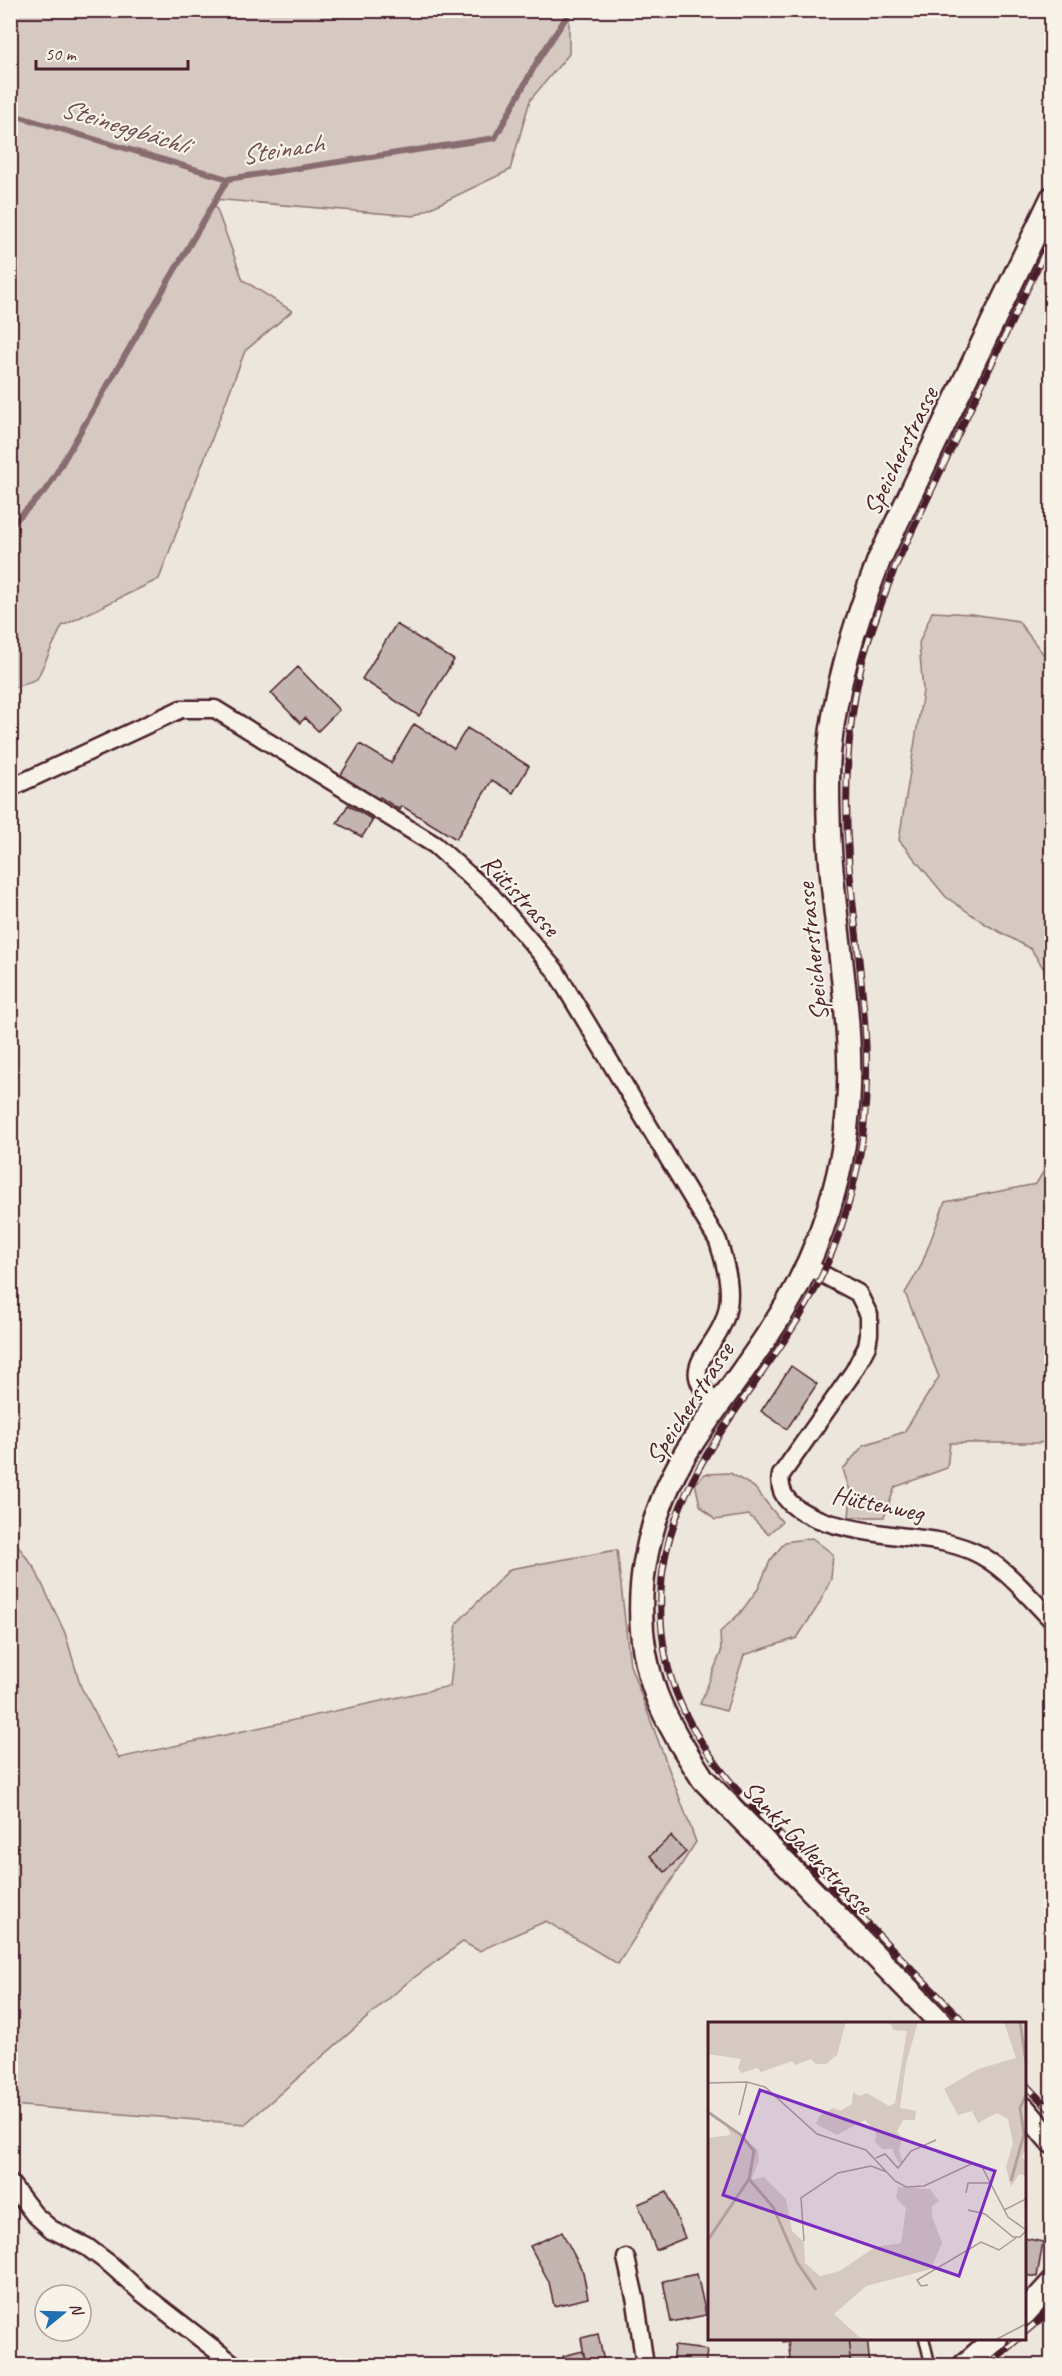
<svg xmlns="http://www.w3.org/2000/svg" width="1062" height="2376" viewBox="0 0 1062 2376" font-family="Caveat,sans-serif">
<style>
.green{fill:#d5c9c2;stroke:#907476;stroke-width:1.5}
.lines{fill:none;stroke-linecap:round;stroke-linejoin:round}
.stream{stroke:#896c6f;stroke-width:6}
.building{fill:#c4b5b0;stroke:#4a1f2b;stroke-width:1.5}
.lane-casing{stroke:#4a1f2b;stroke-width:13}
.street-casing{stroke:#4a1f2b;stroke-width:21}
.secondary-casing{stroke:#4a1f2b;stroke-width:27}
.lane{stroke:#f7f3e8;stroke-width:8}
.street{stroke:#f7f3e8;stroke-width:16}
.secondary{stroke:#f7f3e8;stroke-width:22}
.rail-casing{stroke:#4a1f2b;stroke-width:7}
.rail{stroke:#f7f3e8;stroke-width:4.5;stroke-dasharray:14;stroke-linecap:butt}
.labels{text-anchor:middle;stroke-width:4.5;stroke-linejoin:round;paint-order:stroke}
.street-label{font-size:26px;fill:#4a1f2b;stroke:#f7f3e8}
.water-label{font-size:27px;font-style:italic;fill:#6f4c53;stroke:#f7f3e8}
.inset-river{fill:none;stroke:#b39f9d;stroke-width:3}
.inset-road{fill:none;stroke:#ab9696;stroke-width:1.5}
.view{fill:#7b2cbf;fill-opacity:0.15;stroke:#7b2cbf;stroke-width:3}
.inset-edge{fill:none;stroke:#4a1f2b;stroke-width:3}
</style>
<rect width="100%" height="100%" fill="#ece6dd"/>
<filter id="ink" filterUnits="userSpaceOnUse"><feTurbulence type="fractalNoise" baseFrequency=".0167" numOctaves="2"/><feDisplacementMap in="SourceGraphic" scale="12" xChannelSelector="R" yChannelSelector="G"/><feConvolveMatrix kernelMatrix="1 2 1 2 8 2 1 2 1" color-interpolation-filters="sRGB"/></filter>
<g filter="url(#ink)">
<path class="green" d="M11,10L569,11V54L530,100L510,170L414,216L213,199L243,280L292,311L245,351L159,579L62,626L37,679L11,689Z
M932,612L972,614L1018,621L1051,664V980L1031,949L987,925L946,897L899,840L923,691L919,643Z
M1051,1159V1438L1040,1443H950L947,1468L895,1487L884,1517H849L851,1494L843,1469L864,1445L904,1432L939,1377L905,1293L921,1266L945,1202L1036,1184Z
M730,1473L754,1487L782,1522L768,1534L749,1515L715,1520L700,1505L695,1483L705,1474Z
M10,1535L35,1569L65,1633L81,1687L119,1758L450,1686L457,1623L510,1569L617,1550L630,1665L696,1842L618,1964L546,1921L479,1951L463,1942L408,1982L245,2124L11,2105Z
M812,1538L833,1554L831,1579L818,1606L797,1638L744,1655L726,1711L700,1704L721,1652L720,1632L740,1613L758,1589L770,1561L785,1542Z"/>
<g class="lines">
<path class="stream" d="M10,114L228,179
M10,526L47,489L228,179L495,138L538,60L571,10"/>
</g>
<path class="building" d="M396,624L454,660L419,716L362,679Z
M298,667L339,710L318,731L305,718L300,723L271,693Z
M414,724L454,749L467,728L529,766L513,793L492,780L456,839L402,806L400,810L380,797L377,801L339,778L360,744L391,763Z
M348,805L373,820L362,837L337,823Z
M791,1366L817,1384L787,1429L761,1411Z
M671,1836L686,1852L665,1872L650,1856Z
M667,2192L685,2238L656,2250L638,2204Z
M562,2232L583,2272L588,2298L554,2306L549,2282L530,2246Z
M1024,2238L1043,2242L1037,2277L1024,2275Z
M697,2274L706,2315L671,2322L663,2281Z
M598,2334L605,2366H586L581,2338Z
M783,2338H809L783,2342Z
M809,2338H848L851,2366H791L788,2341Z
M848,2338H867L870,2366H851Z
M674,2346L707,2350L705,2366H672Z
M583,2351L586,2366H565L563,2356Z"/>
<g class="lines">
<defs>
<path id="lane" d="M924,2338L929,2359L933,2366"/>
<path id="street" d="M10,788L181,709H215L435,845L491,895L555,970L718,1241C726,1266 734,1293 725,1318C712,1355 674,1369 719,1405
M807,1266L858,1293L869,1315V1334L867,1346L854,1371L781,1475C770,1530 903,1535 937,1541C949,1543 960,1546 972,1551C1003,1564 1028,1596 1052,1620
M10,2183L34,2214L51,2229L87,2247L111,2265L142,2293L236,2366
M626,2258L636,2302L645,2366"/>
<path id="secondary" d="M942,2024L703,1779C685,1751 668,1725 656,1694C625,1609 645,1514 694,1440C724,1395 758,1353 786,1306C808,1269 824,1229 835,1187C868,1064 834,954 829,832C828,806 827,780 829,754C835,687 855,623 879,560L1052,198
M1024,2109L1052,2142
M1024,2314L1052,2283
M964,2366L996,2338"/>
</defs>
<use href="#lane" class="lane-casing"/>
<use href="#street" class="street-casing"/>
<use href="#secondary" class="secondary-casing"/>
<use href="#lane" class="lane"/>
<use href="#street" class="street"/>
<use href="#secondary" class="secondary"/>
<defs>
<path id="rail" d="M966,2024L744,1798C689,1734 657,1678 661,1591C666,1483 745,1405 799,1318C825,1276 844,1227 855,1178C880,1075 858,968 849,864C844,798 846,732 861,667C869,633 883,600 895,567L1052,237
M1024,2083L1052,2112
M1024,2333L1052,2309
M987,2366L1019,2338"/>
</defs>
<use href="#rail" class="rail-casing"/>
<use href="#rail" class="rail"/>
</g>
</g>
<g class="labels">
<g class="street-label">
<text transform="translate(900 451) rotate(-64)" y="9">Speicherstrasse</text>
<text transform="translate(521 895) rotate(47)" y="9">Rütistrasse</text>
<text transform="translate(812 952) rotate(-96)" y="9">Speicherstrasse</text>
<text transform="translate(689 1403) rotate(-57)" y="9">Speicherstrasse</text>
<text transform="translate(878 1503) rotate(12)" y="9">Hüttenweg</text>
<text transform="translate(808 1847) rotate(46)" y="9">Sankt Gallerstrasse</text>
</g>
<g class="water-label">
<text transform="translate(125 126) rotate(17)" y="9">Steineggbächli</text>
<text transform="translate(282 149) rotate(-9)" y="9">Steinach</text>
</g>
</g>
<g transform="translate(708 2022)">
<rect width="318" height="318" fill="#ece6dd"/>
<path d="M0,0H138L129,33L118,42H108L103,37L87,43L84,39L53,50L49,46L33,51L30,46L33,37L0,32ZM181,0H210L198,42L192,86L208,89L207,98H195L189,109L194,116L191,128L195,141L190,140L184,127H174L167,120L168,111L157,98L129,113L108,102L112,93L125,86L132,89L144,82L145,70L151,74L159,71L181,84L187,81L199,9L186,8ZM296,0H318V125L314,136L318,137V154L311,152L303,165L298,145L305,121L300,97L289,91L270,101L264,89L250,93L236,67L270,47L308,36ZM17,101L50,128L51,139L43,158L56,155L78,177L84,209L96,220L97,241L112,254L132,249L167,225L193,221L198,186L188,176L190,165L222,167L231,179L224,184V194L234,221L223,247L158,264L126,292L151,315L160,318H0V116L23,113Z" fill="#d5c9c2"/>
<path class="inset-river" d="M312,0L318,40M0,90L33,113L46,129L41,157L65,185L89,240L108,268M303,159L316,112L312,86L318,73M0,218L41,157"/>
<path class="inset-road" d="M0,61L39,60L57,65L109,112L158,128L187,159L198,165L216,164L263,142L273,143L300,195L318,208M31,93L39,60M168,136L177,132L190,146L203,129L228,118M258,171L260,161H282M260,188L277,192L305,215H312L318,209M296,188L318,177M96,219L93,176L130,151L163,144L179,150M220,263L213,264L209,258L273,220L291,228L308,216M287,318L318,302"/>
<path class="view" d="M52,68L287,149L251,254L15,173Z"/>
<rect width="318" height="318" class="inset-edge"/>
</g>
<rect width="1062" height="2376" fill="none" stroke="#f7f3e8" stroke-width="36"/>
<rect x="18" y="18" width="1026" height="2340" fill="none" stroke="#4a1f2b" stroke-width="2" filter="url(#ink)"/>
<g transform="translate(63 2313) rotate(71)"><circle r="28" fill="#f7f3e8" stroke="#b29e9c" stroke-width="1.5"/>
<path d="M0-4.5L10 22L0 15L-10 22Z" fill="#1f6fb2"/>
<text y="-9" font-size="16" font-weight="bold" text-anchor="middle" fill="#4a1f2b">N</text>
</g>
<path d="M36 60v9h152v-9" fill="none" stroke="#4a1f2b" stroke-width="3"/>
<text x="45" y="60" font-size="18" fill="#4a1f2b" stroke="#f7f3e8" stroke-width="4.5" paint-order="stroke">50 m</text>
</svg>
